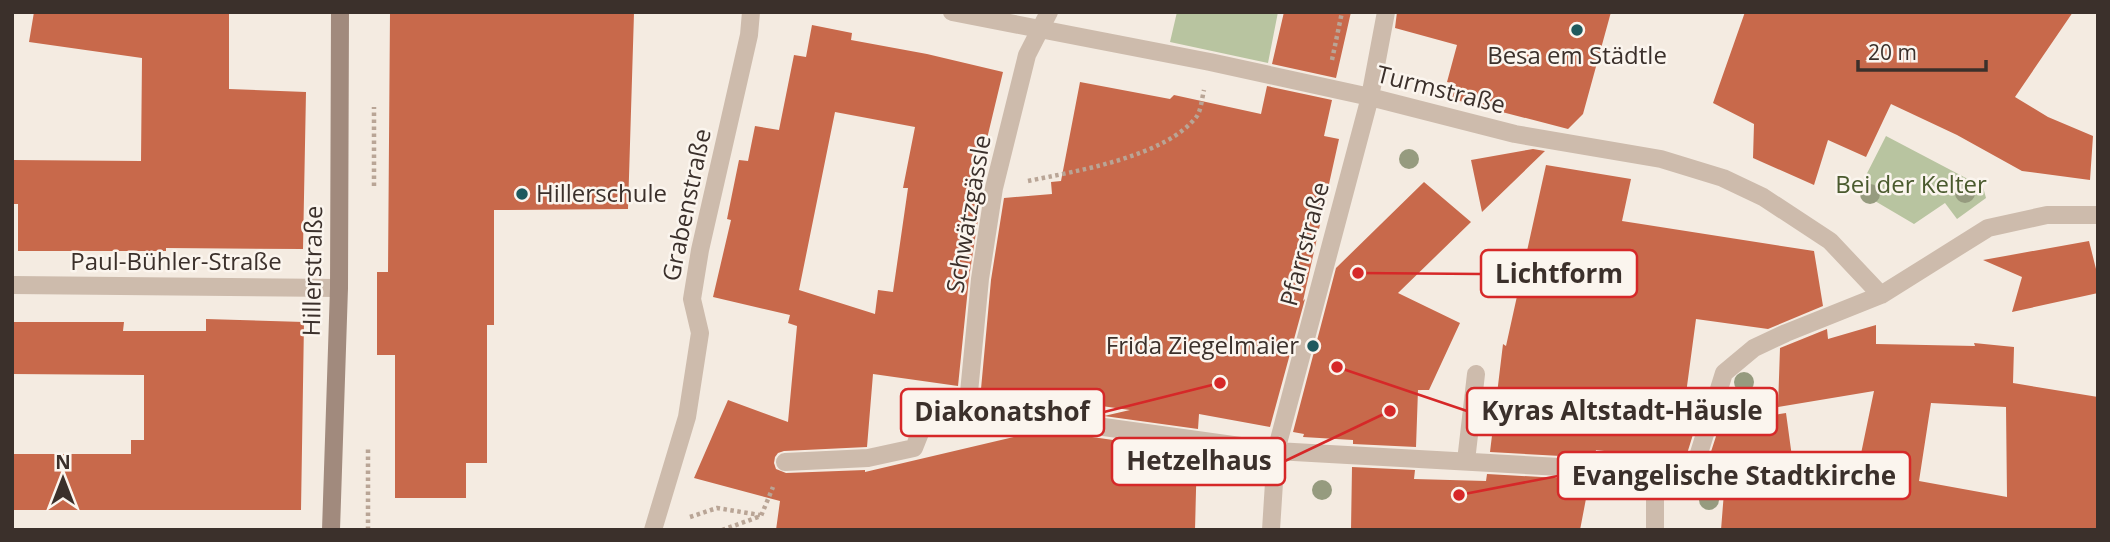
<svg xmlns="http://www.w3.org/2000/svg" width="2110" height="542" viewBox="0 0 2110 542" font-family="'Open Sans',sans-serif">
<style>
.green{fill:#b8c4a0}
.building{fill:#c8694b;fill-rule:evenodd}
.lines{fill:none;stroke-linecap:round;stroke-linejoin:round}
.path{stroke:#b9a596;stroke-width:4.5;stroke-dasharray:3.5 3.5;stroke-linecap:butt}
.lane{stroke:#cdbbac;stroke-width:18}
.street{stroke:#cdbbac;stroke-width:18}
.secondary{stroke:#a18a7d;stroke-width:18}
.tree{fill:#969b7f}
.poi-dot{fill:#1f5a5e;stroke:#fbf5ee;stroke-width:2.5}
.labels{text-anchor:middle;stroke-width:5;stroke-linejoin:round;paint-order:stroke}
.poi-label{font-size:24px;fill:#3b302b;stroke:#fbf5ee}
.street-label{font-size:24px;fill:#3b302b;stroke:#fbf5ee}
.park-label{font-size:24px;fill:#4a5a2e;stroke:#fbf5ee}
.leader{fill:none;stroke:#d62828;stroke-width:2.5}
.callout-dot{fill:#d62828;stroke:#fbf5ee;stroke-width:2.5}
.callout{fill:#fbf5ee;stroke:#d62828;stroke-width:2.5}
.callout-label{font-size:26px;text-anchor:middle;font-weight:bold;fill:#3b302b}
</style>
<rect width="100%" height="100%" fill="#f4ebe1"/>
<path class="green" d="M1177,12H1278L1268,63L1170,42Z
M1886,136L1983,187L1986,198L1957,219L1945,203L1914,224L1858,191Z"/>
<path class="building" d="M34,12L229,13V89L306,92L303,249L166,248V251H18V204H12V160L141,161L142,58L29,42Z
M390,12L634,13L628,209L494,210V325H487V463H466V498H395V355H377V272H388Z
M1284,12H1351L1336,78L1272,64Z
M1397,12H1611L1583,114L1568,129L1452,99L1456,84L1447,82L1457,45L1395,28Z
M1745,12H2073L2015,97L2048,117L2093,136L2090,180L2022,171L1957,135L1891,104L1866,157L1828,140L1814,185L1753,158L1754,124L1713,103Z
M812,25L852,33L851,40L927,54L1003,72L985,147L988,148L969,201L981,200L969,278L958,386L873,374L867,447L784,451L778,453L775,457L774,463L776,469L786,473L865,470V472L1043,430L1197,452L1195,530H776L780,501L694,478L728,400L788,422L797,326L788,323L790,315L713,297L731,220L727,219L739,160L748,161L755,126L779,130L794,55L806,57ZM835,112L915,127L903,188H908L893,292L878,290L875,314L799,290Z
M1080,82L1170,99L1174,95L1261,114L1267,86L1332,100L1324,136L1339,139L1303,301L1305,299L1270,427L1199,414L1198,429L1104,416L1130,410L981,389L991,280L1004,198L1052,194L1051,182L1061,181Z
M1533,149L1545,151L1482,212L1471,160Z
M1546,165L1631,179L1622,221L1814,251L1823,306L1768,329L1696,319L1681,431L1695,428L1686,457L1678,460L1596,450L1594,461L1561,456L1490,452L1503,344L1506,346Z
M1424,182L1471,222L1398,293L1460,323L1429,390H1418L1416,447L1353,444V440L1303,437L1304,434L1293,432L1336,268Z
M2089,241L2098,277V293L2012,312L2022,277L1983,260Z
M206,319L304,322L301,510H12V454H131V440H144V375L12,374V322H124L123,331H206Z
M1876,325V344L1975,346L1974,343L2014,347L2013,383L2098,397V530H1721L1726,467L1707,464L1720,424L1786,413L1795,479L1857,473L1874,391L1778,407L1780,348L1827,329L1828,339ZM1931,403L2006,407L2007,497L1919,481Z
M1352,467L1415,470L1414,479L1486,481L1487,474L1559,478L1589,483L1580,530H1351Z"/>
<g class="lines">
<path class="path" d="M1332,60L1342,12
M1028,181C1076,171 1166,157 1197,116C1201,110 1202,98 1204,90
M374,186V107
M690,517L717,508L760,515
M368,530V447
M722,530L761,516L773,487"/>
<path class="lane" d="M1466,461L1476,374
M785,462L868,458L914,448L928,413"/>
<path class="street" d="M952,12L1210,62L1370,97L1515,134L1661,159L1723,178L1763,197L1830,241L1881,295
M12,285L339,288
M928,413H967L1039,418L1276,451L1560,467L1655,481L1695,466L1724,373L1754,348L1786,333L1881,295L1988,228L2047,215H2098
M967,413L980,279L994,188L1027,55L1049,12
M1655,481V530
M653,530L687,417L700,333L692,299L700,250L749,35L751,12
M1271,530L1276,451L1370,97L1386,12"/>
<path class="secondary" d="M331,530L339,288L340,12"/>
</g>
<g class="tree">
<circle cx="1409" cy="159" r="10"/>
<circle cx="1965" cy="193" r="10"/>
<circle cx="1870" cy="194" r="10"/>
<circle cx="1744" cy="382" r="10"/>
<circle cx="1322" cy="490" r="10"/>
<circle cx="1709" cy="500" r="10"/>
</g>
<g class="poi-dot">
<circle cx="1577" cy="30" r="7"/>
<circle cx="522" cy="194" r="7"/>
<circle cx="1313" cy="346" r="7"/>
</g>
<g class="labels">
<g class="poi-label">
<text x="1577" y="64">Besa em Städtle</text>
<text x="536" y="202" text-anchor="start">Hillerschule</text>
<text x="1299" y="354" text-anchor="end">Frida Ziegelmaier</text>
</g>
<g class="street-label">
<text transform="translate(1441 90) rotate(14)" y="8">Turmstraße</text>
<text transform="translate(687 205) rotate(-78)" y="8">Grabenstraße</text>
<text transform="translate(969 214) rotate(-80)" y="8">Schwätzgässle</text>
<text transform="translate(1305 244) rotate(-75)" y="8">Pfarrstraße</text>
<text x="176" y="270">Paul-Bühler-Straße</text>
<text transform="translate(313 271) rotate(-89)" y="8">Hillerstraße</text>
</g>
<g class="park-label">
<text x="1911" y="193">Bei der Kelter</text>
</g>
</g>
<path class="leader" d="M1358 273L1481 274M1337 367L1467 411M1220 383L1104 412M1390 411L1285 461M1459 495L1558 476"/>
<g class="callout-dot">
<circle cx="1358" cy="273" r="7"/>
<circle cx="1337" cy="367" r="7"/>
<circle cx="1220" cy="383" r="7"/>
<circle cx="1390" cy="411" r="7"/>
<circle cx="1459" cy="495" r="7"/>
</g>
<g class="callout">
<rect x="1481" y="250" width="156" height="47" rx="7"/>
<rect x="1467" y="388" width="310" height="47" rx="7"/>
<rect x="901" y="389" width="203" height="47" rx="7"/>
<rect x="1112" y="438" width="173" height="47" rx="7"/>
<rect x="1558" y="452" width="352" height="47" rx="7"/>
</g>
<g class="callout-label">
<text x="1559" y="283">Lichtform</text>
<text x="1622" y="420">Kyras Altstadt-Häusle</text>
<text x="1002" y="421">Diakonatshof</text>
<text x="1199" y="470">Hetzelhaus</text>
<text x="1734" y="485">Evangelische Stadtkirche</text>
</g>
<rect width="2110" height="542" fill="none" stroke="#3b302b" stroke-width="28"/>
<g transform="translate(63 479)" stroke="#fbf5ee" stroke-width="5" paint-order="stroke">
<path d="M0-5L12 26L0 18L-12 26Z" fill="#3b302b"/>
<text y="-10" font-size="19" font-weight="bold" text-anchor="middle" fill="#3b302b">N</text>
</g>
<path d="M1858 60v10h128v-10" fill="none" stroke="#3b302b" stroke-width="3.5"/>
<text x="1868" y="60" font-size="21" fill="#3b302b" stroke="#fbf5ee" stroke-width="5" paint-order="stroke">20 m</text>
</svg>
